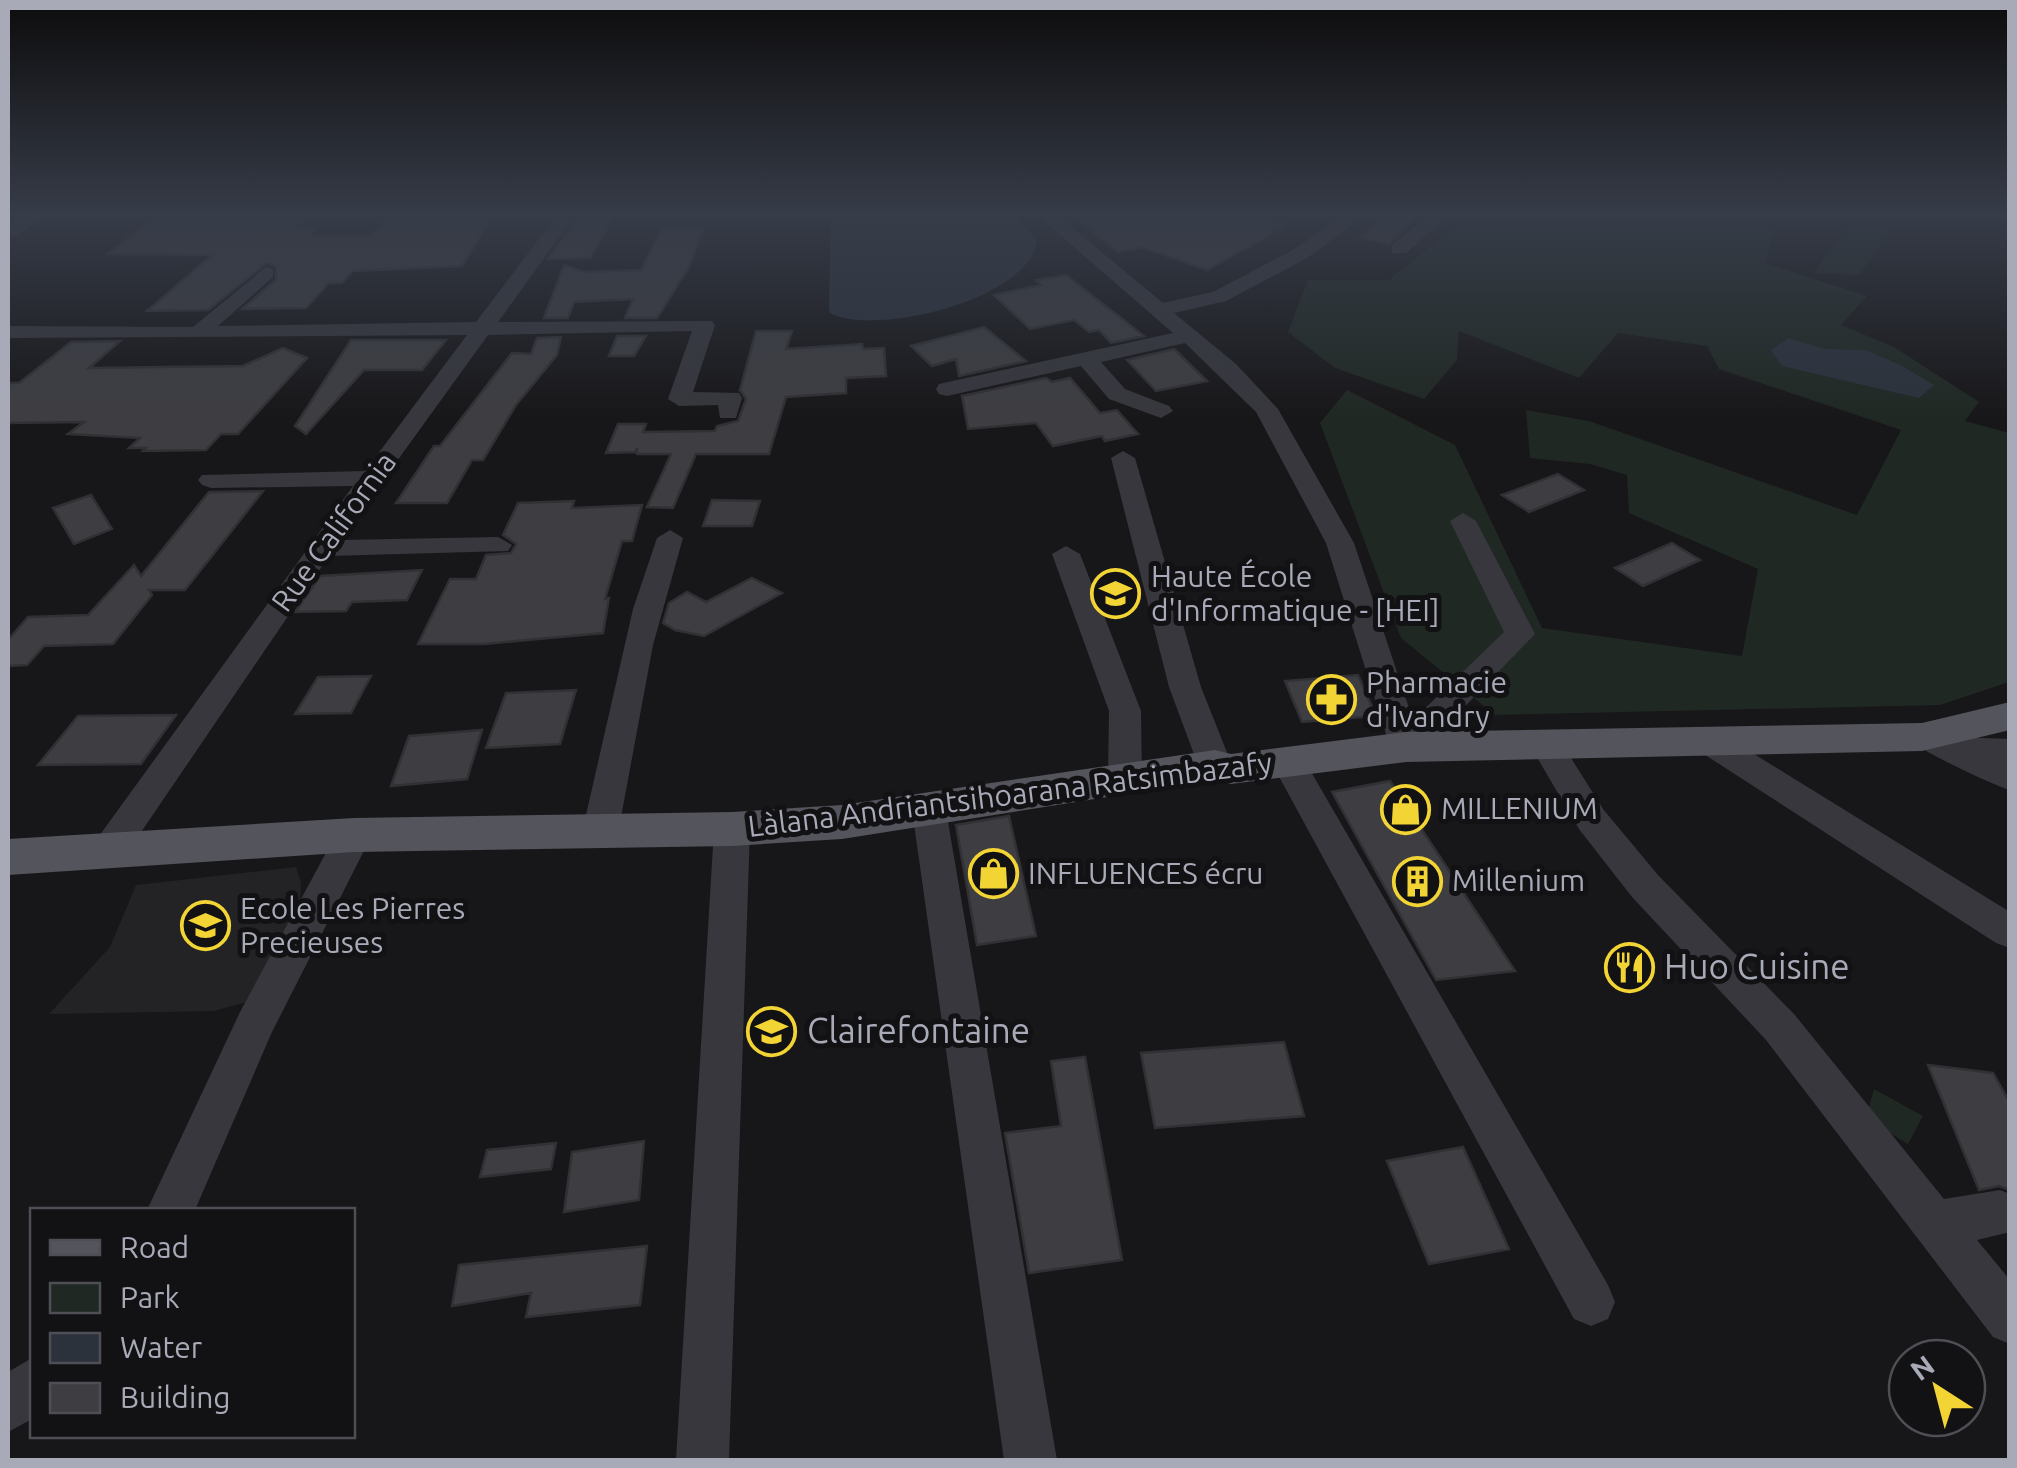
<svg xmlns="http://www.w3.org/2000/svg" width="2017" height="1468" viewBox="0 0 2017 1468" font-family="Ubuntu,sans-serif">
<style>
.built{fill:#232225}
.green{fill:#202823}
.water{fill:#2c323c}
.building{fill:#3e3e42;stroke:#313034;stroke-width:2.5}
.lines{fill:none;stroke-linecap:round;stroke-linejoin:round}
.minor{fill:#37373d;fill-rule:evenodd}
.major{fill:#53545c;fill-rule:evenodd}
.labels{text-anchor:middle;stroke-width:10;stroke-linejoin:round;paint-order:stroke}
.street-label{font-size:30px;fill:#a8aab8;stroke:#121113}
.poi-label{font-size:30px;fill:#a8aab8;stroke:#121113;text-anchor:start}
.near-poi-label{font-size:35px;fill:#a8aab8;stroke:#121113;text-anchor:start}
</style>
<rect width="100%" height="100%" fill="#171618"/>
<path class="built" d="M296,867L301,882L300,905L257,999L214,1011L49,1014L110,947L136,885Z"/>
<path class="green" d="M1471,214H1783L1776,223L1765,263L1867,296L1841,325L1894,347L1979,402L1965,421L2009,433V682L1940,705L1495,715L1401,638L1320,423L1347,390L1455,445L1542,628L1742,656L1758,569L1629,513L1627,475L1590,464L1530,458L1526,410L1589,421L1857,515L1901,430L1719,369L1707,346L1618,333L1579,378L1459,331L1457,360L1424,399L1335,368L1288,332L1308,280H1389Z
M1859,214H1903L1859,275L1813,273Z
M1874,1089L1923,1116L1908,1144L1866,1118Z"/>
<path class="water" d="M831,214H1014L1037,240C1031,300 873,337 830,313L829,308Z
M1788,338L1825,349L1866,350L1902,366L1934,385L1919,398L1782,366L1771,350Z"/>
<path class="building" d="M168,214H311L297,226H319L310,236H371L392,214H493L462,266L353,271L342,283H329L306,308L242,309L276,280V267L267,263L208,310L147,311L212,255L108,254L151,221Z
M580,214H616L590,258L548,259Z
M1071,214H1253L1287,225L1207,270L1142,247L1118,252Z
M1387,214H1419L1389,244L1361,237Z
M704,226L689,267L657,318H625L633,299L574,302L568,318H544L564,265L584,272L641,270L663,227Z
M1066,275L1144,336L1111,343L1099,330L1089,332L1074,320L1030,329L994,295L1041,285L1036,280Z
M984,327L1026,361L959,376L956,359L932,366L911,346Z
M756,331H792L786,349L862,344L863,349L884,348L886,376L846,378V393L786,397L769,454H696L673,508L647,507L671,454H637V448L635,452L606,453L618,424H646L643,432L715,431L717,426L738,421L746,399L740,390Z
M617,336H646L634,356H609Z
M561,337L557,355L516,405L483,460H472L447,503H396L434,446H440L512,353L531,354L537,338Z
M351,340H446L422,370H364L306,434L295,426Z
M120,341L89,368L243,366L283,348L307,358L238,434H221L206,450L143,451L146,448H129L140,438L68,434L84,422L8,423V383H19L71,342Z
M1174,349L1207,381L1156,391L1127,360Z
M1046,378L1052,382L1070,378L1100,413L1117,410L1138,434L1105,441L1102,436L1053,446L1036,423L968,429L962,396Z
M1558,474L1584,490L1529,512L1502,495Z
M263,491L185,590H149L152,595L113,644L44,646L27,665L8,666V640L28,617L88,615L134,565L141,576L209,492Z
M91,495L112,529L74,544L53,508Z
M712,500L760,501L752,526H703Z
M574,501L572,508L642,505L632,541H622L605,599L609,598L603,633L484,644H418L450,579H476L486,555L511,553L516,544L503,535L518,503Z
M1672,543L1700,560L1643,586L1615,568Z
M422,570L407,600L352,602L346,611L295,612L320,576Z
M752,578L782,593L704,636L675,630L663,623L669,603L687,592L706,602Z
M1358,675L1376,716L1302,722L1285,681Z
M371,676L351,713L295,714L318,677Z
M576,690L560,744L486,748L506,693Z
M176,715L141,764L38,765L78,716Z
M482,730L467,779L391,786L409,736Z
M1390,781L1515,971L1436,980L1332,792Z
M1009,816L1036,936L977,945L956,825Z
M1284,1042L1304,1116L1155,1128L1141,1053Z
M1085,1057L1122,1260L1029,1273L1005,1133L1061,1126L1051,1061Z
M1928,1065L1993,1073L2010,1103V1190L1999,1186L1979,1190Z
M644,1141L639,1200L564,1212L572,1152Z
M556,1143L551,1169L480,1177L487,1150Z
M1463,1147L1509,1249L1429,1264L1387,1161Z
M647,1246L640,1305L526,1317L531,1293L452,1306L459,1265Z"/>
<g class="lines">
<path class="minor" d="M26,214H48L18,235H8V226Z
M558,214H576L498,322L712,321L715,325L693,392L739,393L742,398L736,418H720L718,405L679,406L668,399L692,331L488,335L340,540L498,537L512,545L508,551L329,556L120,863L107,867L94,863L89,853L94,843L353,486L211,488L202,485L198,480L202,475L365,471L467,335L8,338V326L193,327L266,267L273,269V277L218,326L476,322Z
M1036,214H1056L1163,303L1213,292L1293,250L1346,214H1367L1307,258L1226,301L1174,313L1236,364L1278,409L1354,543L1413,720L1504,632L1450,521L1463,513L1476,521L1535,634L1418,755L1406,759L1394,755L1390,747L1326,543L1256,412L1185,343L1101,362L1125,389L1169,406L1173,411L1161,418L1109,399L1081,366L947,396L939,394L936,389L939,384L1173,333Z
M1430,214H1450L1406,253H1392V245Z
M1123,451L1135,458L1201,687L1232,765L1227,774L1215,777L1203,774L1198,765L1169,687L1111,458Z
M670,530L683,538L653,645L619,828L613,838L601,842L589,838L583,828L633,609L657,538Z
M1066,546L1080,554L1141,711L1142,779L1137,788L1125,792L1113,788L1108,779L1109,711L1052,554Z
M1922,725L1956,737L2010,739V790C1994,786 1911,746 1906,737L1910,729Z
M1708,729L1720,733L2010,912V948L1996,943L1696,749L1692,741L1696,733Z
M1544,730L1556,734L1603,809L1658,875L1794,1014L1944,1199L2000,1190L2010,1194V1232L1977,1240L2010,1280V1344L1993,1337L1766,1040L1632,897L1579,829L1528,742L1532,734Z
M1287,748L1299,751L1608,1285L1615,1302L1608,1319L1591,1326L1574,1319L1270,760L1275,751Z
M929,797L941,801L946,810L1057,1460H1004L912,810L917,801Z
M732,815L744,819L750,829L729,1460H676L714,829L720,819Z
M354,821L367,825L372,835L272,1032L195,1210H147L240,1012L341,825Z
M32,1358V1419L8,1432V1372Z"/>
<path class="major" d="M2010,702V730L1922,751L1406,762L1231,784L1215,780L842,839L732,846L354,852L8,875V839L354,818L732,812L842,805L1215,750L1231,754L1406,732L1922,723Z"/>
</g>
<linearGradient id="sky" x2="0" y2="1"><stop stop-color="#0d0c0d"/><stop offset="0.51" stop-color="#363c48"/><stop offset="1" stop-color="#363c48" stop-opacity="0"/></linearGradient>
<rect width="2017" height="420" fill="url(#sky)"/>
<defs>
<symbol id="school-ring" viewBox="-11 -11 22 22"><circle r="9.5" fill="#121113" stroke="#f2d435" stroke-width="1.5"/><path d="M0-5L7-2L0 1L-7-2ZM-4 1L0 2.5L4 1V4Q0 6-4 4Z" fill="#f2d435"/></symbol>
<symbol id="pharmacy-ring" viewBox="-11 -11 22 22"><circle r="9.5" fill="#121113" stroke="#f2d435" stroke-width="1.5"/><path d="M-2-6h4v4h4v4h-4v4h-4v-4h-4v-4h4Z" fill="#f2d435"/></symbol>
<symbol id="shop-ring" viewBox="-11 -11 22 22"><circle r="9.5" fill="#121113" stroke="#f2d435" stroke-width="1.5"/><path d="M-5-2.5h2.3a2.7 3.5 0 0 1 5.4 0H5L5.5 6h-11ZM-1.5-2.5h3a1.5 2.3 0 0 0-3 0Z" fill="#f2d435"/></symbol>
<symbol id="building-ring" viewBox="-11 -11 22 22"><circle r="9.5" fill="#121113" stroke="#f2d435" stroke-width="1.5"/><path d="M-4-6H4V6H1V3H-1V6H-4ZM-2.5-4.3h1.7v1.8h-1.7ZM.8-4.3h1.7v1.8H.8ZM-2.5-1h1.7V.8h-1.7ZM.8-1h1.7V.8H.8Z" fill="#f2d435"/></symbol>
<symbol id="restaurant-ring" viewBox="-11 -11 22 22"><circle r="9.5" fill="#121113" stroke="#f2d435" stroke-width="1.5"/><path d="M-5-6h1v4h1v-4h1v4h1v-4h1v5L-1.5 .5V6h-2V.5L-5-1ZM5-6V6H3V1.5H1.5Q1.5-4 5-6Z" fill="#f2d435"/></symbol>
</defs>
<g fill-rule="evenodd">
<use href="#school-ring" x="1088" y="566" width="55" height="55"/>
<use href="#pharmacy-ring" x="1304" y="672" width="55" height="55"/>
<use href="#shop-ring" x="1378" y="782" width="55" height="55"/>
<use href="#shop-ring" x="966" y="846" width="55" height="55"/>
<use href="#building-ring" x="1390" y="854" width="55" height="55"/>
<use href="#school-ring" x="178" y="898" width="55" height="55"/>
<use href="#restaurant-ring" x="1602" y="940" width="55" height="55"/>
<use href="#school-ring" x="744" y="1004" width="55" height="55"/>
</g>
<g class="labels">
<g class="street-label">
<text transform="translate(334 532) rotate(-54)" y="10">Rue California</text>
<text transform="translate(1010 795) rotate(-7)" y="10">Làlana Andriantsihoarana Ratsimbazafy</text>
</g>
<g class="poi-label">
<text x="1151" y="587">Haute École<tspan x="1151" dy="34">d'Informatique - [HEI]</tspan></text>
<text x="1366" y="693">Pharmacie<tspan x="1366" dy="34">d'Ivandry</tspan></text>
<text x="1441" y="819">MILLENIUM</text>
<text x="1028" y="884">INFLUENCES écru</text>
<text x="1452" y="891">Millenium</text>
<text x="240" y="919">Ecole Les Pierres<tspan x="240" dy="34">Precieuses</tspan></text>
</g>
<g class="near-poi-label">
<text x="1664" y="979">Huo Cuisine</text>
<text x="807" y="1043">Clairefontaine</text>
</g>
</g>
<rect width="2017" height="1468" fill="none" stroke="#a8aab8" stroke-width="20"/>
<rect x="30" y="1208" width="325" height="230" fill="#121113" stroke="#4e4e55" stroke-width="2.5"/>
<rect x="50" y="1240" width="50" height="15" fill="#53545c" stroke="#4e4e55" stroke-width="2.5"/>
<text x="120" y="1258" font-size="30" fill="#a8aab8">Road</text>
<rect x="50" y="1283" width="50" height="30" fill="#202823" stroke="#4e4e55" stroke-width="2.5"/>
<text x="120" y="1308" font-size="30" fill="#a8aab8">Park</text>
<rect x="50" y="1333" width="50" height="30" fill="#2c323c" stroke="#4e4e55" stroke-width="2.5"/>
<text x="120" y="1358" font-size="30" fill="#a8aab8">Water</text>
<rect x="50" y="1383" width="50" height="30" fill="#3e3e42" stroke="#4e4e55" stroke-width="2.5"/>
<text x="120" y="1408" font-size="30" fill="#a8aab8">Building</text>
<g transform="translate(1937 1388) rotate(324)"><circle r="48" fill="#121113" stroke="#4e4e55" stroke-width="2.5"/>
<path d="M0-8L18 38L0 25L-18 38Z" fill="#f2d435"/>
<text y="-15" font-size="28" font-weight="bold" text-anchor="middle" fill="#a8aab8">N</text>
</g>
</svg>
